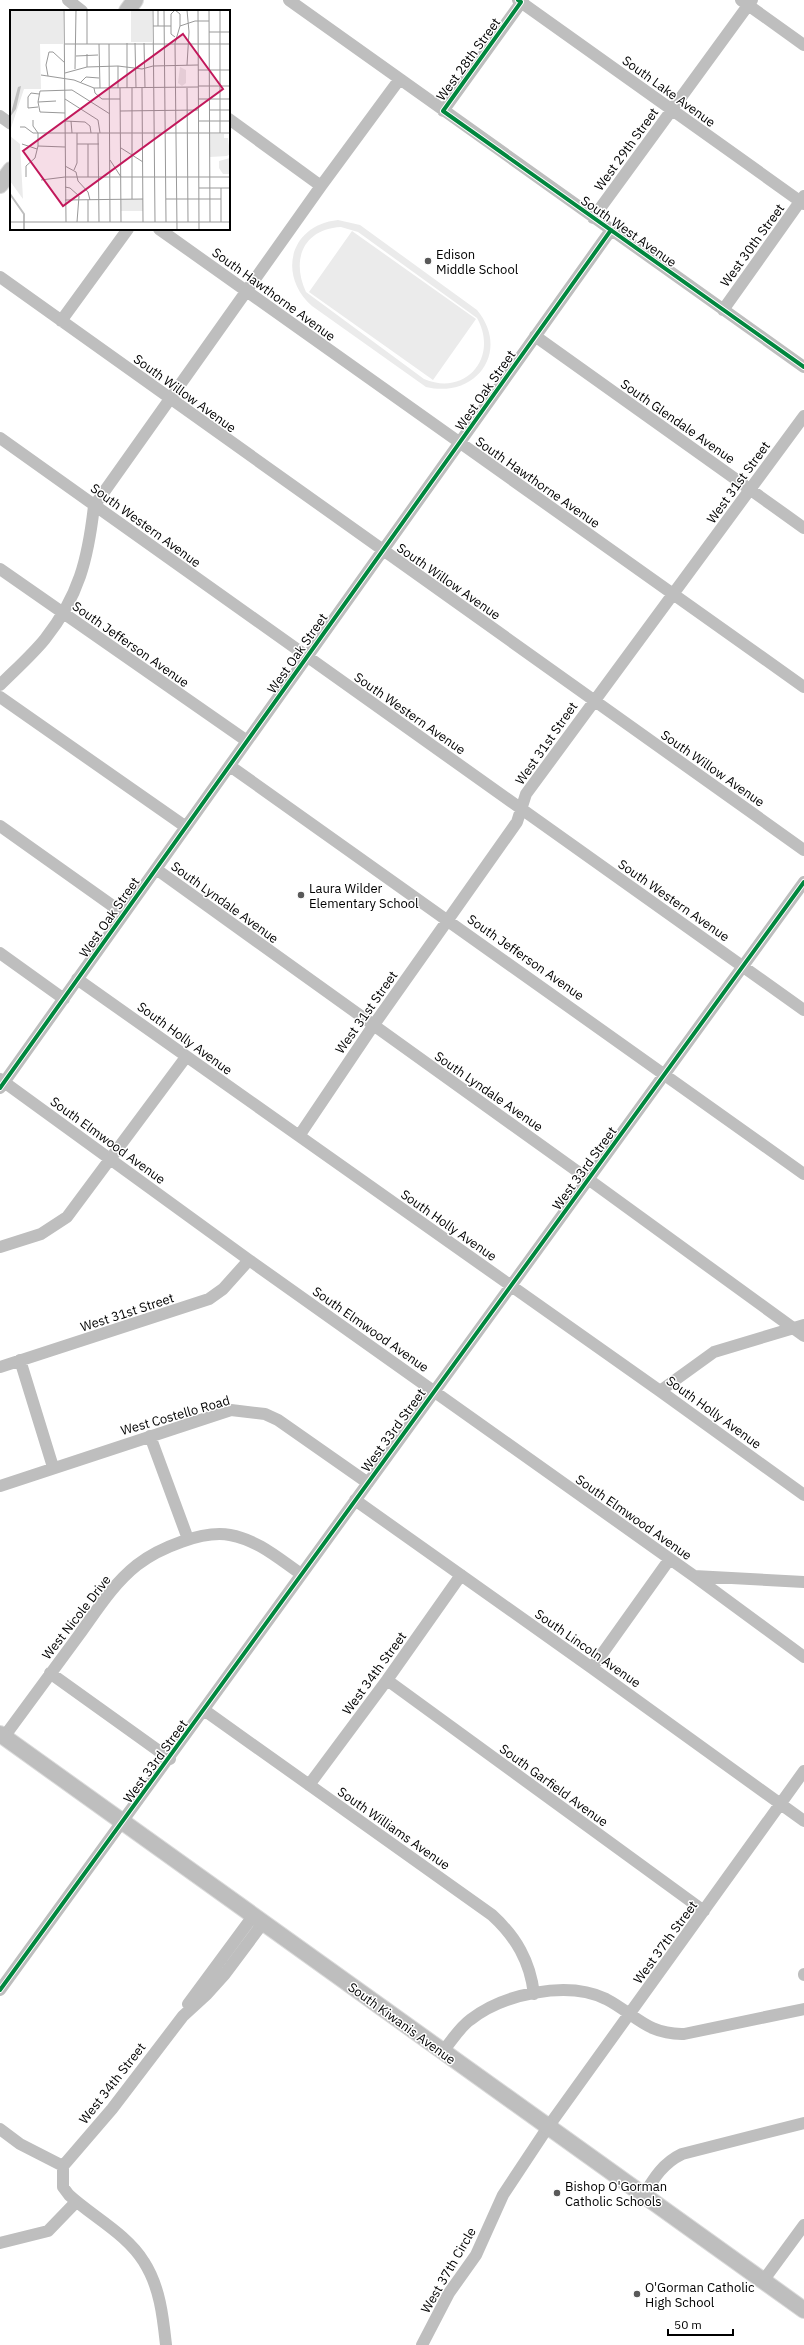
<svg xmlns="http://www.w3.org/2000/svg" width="804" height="2345" viewBox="0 0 804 2345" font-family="'IBM Plex Sans',sans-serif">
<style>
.green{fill:#ebebeb;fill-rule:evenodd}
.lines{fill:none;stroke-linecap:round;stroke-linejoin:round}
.major-casing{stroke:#dbdbdb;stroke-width:18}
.minor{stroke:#bebebe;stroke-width:12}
.major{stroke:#bebebe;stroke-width:16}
.cycleway-casing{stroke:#fff;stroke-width:6}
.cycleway{stroke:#00873e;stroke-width:4}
.poi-dot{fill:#595959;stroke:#fff;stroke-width:1.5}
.labels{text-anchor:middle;stroke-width:3;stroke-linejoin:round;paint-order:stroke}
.street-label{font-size:13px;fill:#000;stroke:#fff}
.poi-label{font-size:13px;fill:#000;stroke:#fff;text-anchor:start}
.inset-river{fill:none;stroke:#bebebe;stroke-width:2}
.inset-road{fill:none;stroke:#999;stroke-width:1}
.view{fill:#c2185b;fill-opacity:0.15;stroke:#c2185b;stroke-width:2}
.inset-edge{fill:none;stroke:#000;stroke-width:2}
</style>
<rect width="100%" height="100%" fill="#fff"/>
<path class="green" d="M338,220L360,225L477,310C511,351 476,399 426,387L312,306C277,275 290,225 338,220ZM341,227L358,232L477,318C499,357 466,397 424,379L306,292C291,260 303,229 341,227Z
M352,231L476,319L433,380L309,292Z"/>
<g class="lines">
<defs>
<path id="major" d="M127,11L135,0
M0,185L11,170
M0,1734L804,2310"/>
</defs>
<use href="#major" class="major-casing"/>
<path class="minor" d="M68,0L82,11
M289,0L804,367
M518,0L804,204
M741,0L804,45
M443,111L523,0
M0,116L11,124
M229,119L321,186
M593,218L752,0
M159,229L804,687
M0,277L804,850
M723,310L804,196
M61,321L128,229
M535,336L804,528
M0,438L804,1010
M0,569L247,741
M0,685C15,670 32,655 45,639C79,596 88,559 94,506L321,186L399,80
M0,697L186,827
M230,766L804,1174
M0,826L124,914
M156,869L588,1179L804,1336
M0,953L64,999
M77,979L660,1391L804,1495
M0,1079L249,1260L694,1576L804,1657
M0,1088L611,230
M299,1136L373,1026L517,822L526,794L804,416
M0,1247L41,1234L67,1217L186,1057
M20,1360L53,1467
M0,1367L209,1299L223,1289L249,1260
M660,1391L714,1352L804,1325
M150,1436L188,1539
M0,1486L231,1410L265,1414L278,1420L368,1483
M355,1500L592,1668L804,1821
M694,1576L804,1582
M592,1668L669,1560
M50,1673L170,1759
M387,1680L704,1911
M204,1710L492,1915C516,1937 530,1961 534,1994
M4,1737C29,1703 54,1669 79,1635C97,1610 113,1584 137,1565C159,1548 203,1530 230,1535C258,1540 279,1559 301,1574
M309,1785L387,1680L461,1575
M804,1974V1975
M0,1990L804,882
M188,2004L253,1916
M442,2052C451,2042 459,2028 470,2020C503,1994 567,1980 606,1999C635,2014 647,2035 684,2034L804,2009
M0,2129L20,2144L63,2166
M63,2166L112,2109L183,2016L207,1994L225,1974L263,1923
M63,2166V2187L69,2195C93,2217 127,2234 144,2262C160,2287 163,2317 166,2345
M643,2196C654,2178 663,2163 682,2154L804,2123
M0,2243L48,2231L76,2202
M763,2281L804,2225
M422,2345L449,2293L476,2255L503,2195L548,2127L804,1771"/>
<use href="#major" class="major"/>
<defs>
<path id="cycleway" d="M518,0L521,2L443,111L804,367
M0,1088L611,230
M0,1990L804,882"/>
</defs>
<use href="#cycleway" class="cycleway-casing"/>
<use href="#cycleway" class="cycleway"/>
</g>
<g class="poi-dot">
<circle cx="428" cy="261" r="4"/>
<circle cx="301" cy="895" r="4"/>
<circle cx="557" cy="2193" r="4"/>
<circle cx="637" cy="2294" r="4"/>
</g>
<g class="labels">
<g class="street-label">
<text transform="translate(468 59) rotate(-54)" y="5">West 28th Street</text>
<text transform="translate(669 91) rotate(36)" y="5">South Lake Avenue</text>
<text transform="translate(626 149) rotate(-54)" y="5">West 29th Street</text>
<text transform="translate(629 231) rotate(35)" y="5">South West Avenue</text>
<text transform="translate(752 245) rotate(-54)" y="5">West 30th Street</text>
<text transform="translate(274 294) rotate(36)" y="5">South Hawthorne Avenue</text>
<text transform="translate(485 390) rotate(-55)" y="5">West Oak Street</text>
<text transform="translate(185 393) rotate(36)" y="5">South Willow Avenue</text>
<text transform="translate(678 421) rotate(35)" y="5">South Glendale Avenue</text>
<text transform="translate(538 482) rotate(35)" y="5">South Hawthorne Avenue</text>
<text transform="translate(738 482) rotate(-54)" y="5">West 31st Street</text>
<text transform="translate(146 525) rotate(36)" y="5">South Western Avenue</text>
<text transform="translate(449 581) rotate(35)" y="5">South Willow Avenue</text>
<text transform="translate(131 644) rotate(35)" y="5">South Jefferson Avenue</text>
<text transform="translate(297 653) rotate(-55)" y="5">West Oak Street</text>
<text transform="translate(410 713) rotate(35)" y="5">South Western Avenue</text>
<text transform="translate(546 743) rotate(-55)" y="5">West 31st Street</text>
<text transform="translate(713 768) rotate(35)" y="5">South Willow Avenue</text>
<text transform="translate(674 900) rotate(35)" y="5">South Western Avenue</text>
<text transform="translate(225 902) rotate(36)" y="5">South Lyndale Avenue</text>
<text transform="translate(109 917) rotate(-55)" y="5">West Oak Street</text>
<text transform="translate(526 957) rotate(35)" y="5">South Jefferson Avenue</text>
<text transform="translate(366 1012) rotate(-55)" y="5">West 31st Street</text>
<text transform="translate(185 1038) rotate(36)" y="5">South Holly Avenue</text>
<text transform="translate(489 1091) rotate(35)" y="5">South Lyndale Avenue</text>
<text transform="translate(108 1140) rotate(36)" y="5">South Elmwood Avenue</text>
<text transform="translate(584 1168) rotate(-54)" y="5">West 33rd Street</text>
<text transform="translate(449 1225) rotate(35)" y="5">South Holly Avenue</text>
<text transform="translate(127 1312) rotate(-18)" y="5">West 31st Street</text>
<text transform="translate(371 1329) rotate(35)" y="5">South Elmwood Avenue</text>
<text transform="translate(714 1412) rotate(36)" y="5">South Holly Avenue</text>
<text transform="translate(175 1415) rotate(-16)" y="5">West Costello Road</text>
<text transform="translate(393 1430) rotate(-54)" y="5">West 33rd Street</text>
<text transform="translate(634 1517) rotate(35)" y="5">South Elmwood Avenue</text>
<text transform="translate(76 1617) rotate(-52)" y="5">West Nicole Drive</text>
<text transform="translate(588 1648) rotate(35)" y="5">South Lincoln Avenue</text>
<text transform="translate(374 1673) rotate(-54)" y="5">West 34th Street</text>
<text transform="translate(155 1761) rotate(-54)" y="5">West 33rd Street</text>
<text transform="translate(554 1785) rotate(36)" y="5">South Garfield Avenue</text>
<text transform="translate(394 1828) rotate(35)" y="5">South Williams Avenue</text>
<text transform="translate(665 1942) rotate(-54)" y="5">West 37th Street</text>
<text transform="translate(402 2023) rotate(36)" y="5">South Kiwanis Avenue</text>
<text transform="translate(112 2083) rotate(-52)" y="5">West 34th Street</text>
<text transform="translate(448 2270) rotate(-60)" y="5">West 37th Circle</text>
</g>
<g class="poi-label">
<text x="436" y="259">Edison<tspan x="436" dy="15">Middle School</tspan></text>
<text x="309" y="893">Laura Wilder<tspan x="309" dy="15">Elementary School</tspan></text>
<text x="565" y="2191">Bishop O'Gorman<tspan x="565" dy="15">Catholic Schools</tspan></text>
<text x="645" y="2292">O'Gorman Catholic<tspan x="645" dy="15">High School</tspan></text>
</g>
</g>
<g transform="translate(10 10)">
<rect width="220" height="220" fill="#fff"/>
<path d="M0,0H53V34H30L31,79H14L0,121ZM121,0H142V32H121ZM170,57L176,60V73L172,76L168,73ZM200,124H214V128H218L220,144L217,146L200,147ZM0,126L10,134L13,189L0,171ZM220,148V164H213L209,158V151ZM111,189H133V201H111Z" fill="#ebebeb"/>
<path d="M11,76L6,99L0,107L8,77Z" fill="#bebebe"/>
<path class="inset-river" d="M0,184L14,204V220"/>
<path class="inset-road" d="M54,0L56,212M143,0L145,212M154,0L156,212M165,0L170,4V16L165,33L167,220M188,0L189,220M199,0L200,212M210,0V123M143,16H161M148,16V0M170,16L185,11H199M199,22H220M165,27L161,24V4L165,0M117,33V78M125,33L126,78M134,33L135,78M55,34H220M77,34V0M89,34L90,78M99,34L100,212M77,44V57M66,46L88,45M177,55L179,22L177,0M108,56V78M65,59L66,0M188,60H220M55,63L77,57L108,56L132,59L143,56L188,55M31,65L64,70L84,78L188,77M38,66L36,55L39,42H43L55,53M70,73L76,67L89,68M188,76H220M84,78L85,83L92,89H110M110,78L111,212M122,78V189M132,78L133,212M177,78L178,212M55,89L88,110L90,123M188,89H220M28,92L46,91M28,97L18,98V87L21,83L29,84M199,100H220M110,101L188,100M55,103L30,102L28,92L30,81L62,80L100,104M55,111L75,112L80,116L81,123M61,111L62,123M188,111H220M10,117H15L23,123H220M88,123L89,212M12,134L27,139M67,134H89M28,136L55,137M111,138L133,152M100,150L111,167M55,156L66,162L68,171L78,182L80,190M64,160L67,153V123M16,167V156L25,148L28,136V123L23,116V110M78,167V134M31,170L55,167H220M55,177L60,178L69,186L67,212M189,178H220M211,178V212M156,189H211M55,190L133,189M78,190V212M0,212H220"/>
<path class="view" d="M173,24L213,79L53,196L13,141Z"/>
<rect width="220" height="220" class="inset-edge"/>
</g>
<path d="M668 2329v6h65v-6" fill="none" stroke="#000000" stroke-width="2"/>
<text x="674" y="2329" font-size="12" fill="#000000" stroke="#ffffff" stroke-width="3" paint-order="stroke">50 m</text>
</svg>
